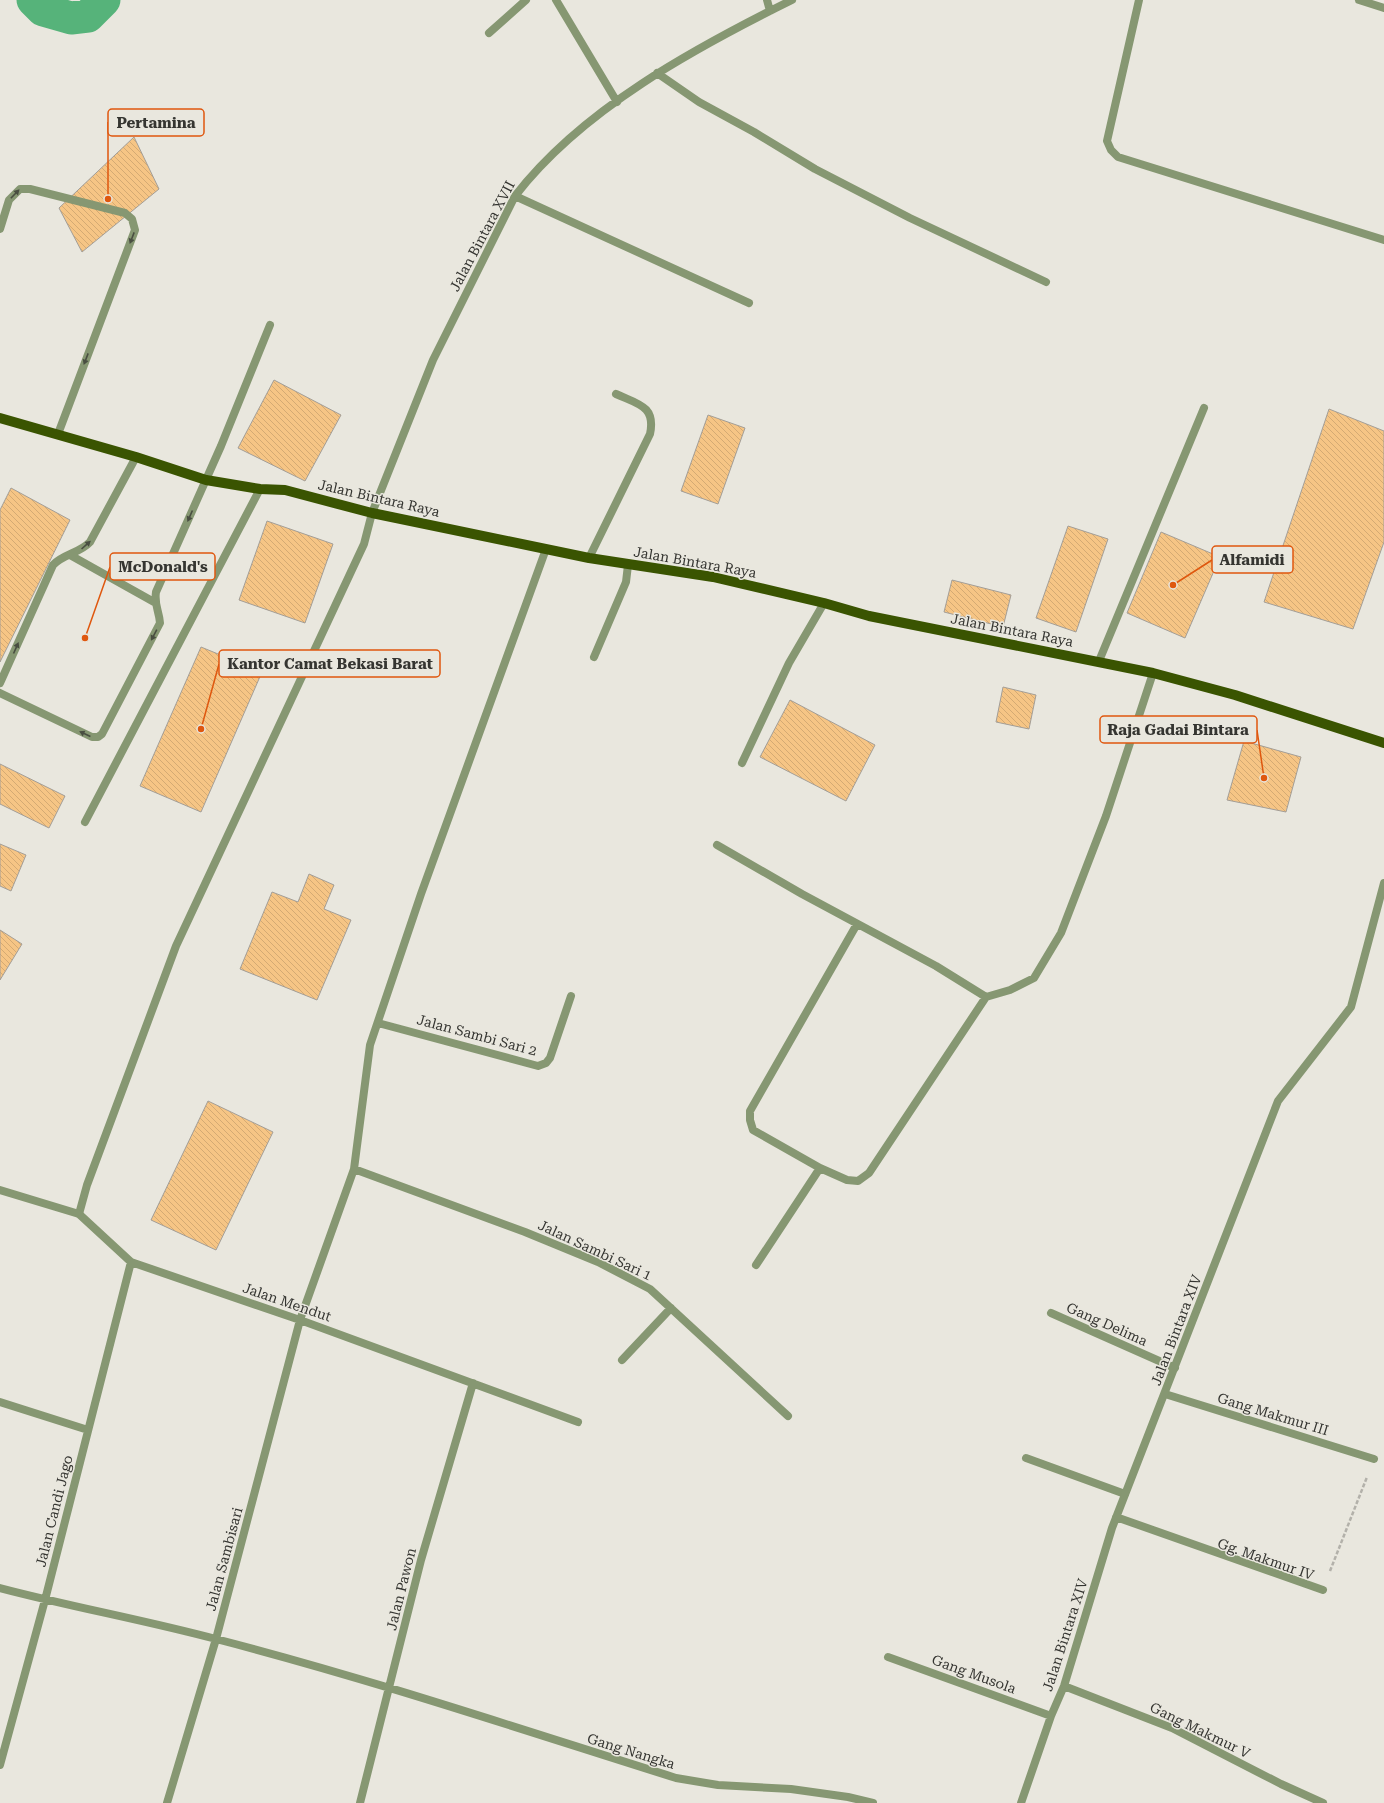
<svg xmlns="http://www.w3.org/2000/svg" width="1384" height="1803" viewBox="0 0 1384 1803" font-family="'Roboto Serif',serif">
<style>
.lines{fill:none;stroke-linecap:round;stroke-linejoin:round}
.canal{stroke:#56b37a;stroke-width:33}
.building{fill:url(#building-back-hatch);stroke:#a39e97}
.path{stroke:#b3b1aa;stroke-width:2.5;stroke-dasharray:4 2;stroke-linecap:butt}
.service{stroke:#869772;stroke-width:8}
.minor{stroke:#869772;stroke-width:8}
.primary{stroke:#3a5401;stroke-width:10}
.oneway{fill:#494e41}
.labels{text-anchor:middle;stroke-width:3;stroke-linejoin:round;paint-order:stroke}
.street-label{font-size:14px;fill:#353531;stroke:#e9e7de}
.leader{fill:none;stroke:#df570e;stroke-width:1.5}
.callout-dot{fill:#df570e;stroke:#e9e7de;stroke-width:1.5}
.callout{fill:#e9e7de;stroke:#df570e;stroke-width:1.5}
.callout-label{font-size:15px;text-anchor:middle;font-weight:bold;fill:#353531}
</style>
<defs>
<pattern id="building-back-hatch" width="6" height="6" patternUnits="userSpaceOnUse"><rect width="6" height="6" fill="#f6c585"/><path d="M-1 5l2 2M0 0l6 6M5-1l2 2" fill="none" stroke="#d4aa73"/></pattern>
</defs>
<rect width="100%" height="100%" fill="#e9e7de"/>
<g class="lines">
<path class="canal" d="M33,0L43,10L71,18L88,16L104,0"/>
</g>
<path class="building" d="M134,137L159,189L82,252L59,208Z
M274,380L341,415L305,481L238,448Z
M1329,409L1384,431V542L1353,629L1264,602Z
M708,415L745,428L718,504L681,491Z
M11,488L70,520L0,662V510Z
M267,521L333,544L305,623L239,600Z
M1068,526L1108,539L1076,632L1036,618Z
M1161,532L1220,557L1185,638L1127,613Z
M952,580L1011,595L1003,627L944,612Z
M201,647L262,672L201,812L140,786Z
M1003,687L1036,695L1029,729L996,722Z
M790,700L875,745L846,801L760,757Z
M1244,741L1301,757L1286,812L1227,800Z
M0,764L65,796L49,828L0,804Z
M0,844L26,855L11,891L0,886Z
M309,874L334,885L324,909L351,920L317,1000L240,969L272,892L298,902Z
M0,930L22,944L0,980Z
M208,1101L273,1132L216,1250L151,1220Z"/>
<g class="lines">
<path class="path" d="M1330,1571L1367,1477"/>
<path class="service" d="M0,229L9,200L20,189H30L125,213L132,219L135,230L58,434
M70,555L154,602
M594,657L626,582L628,565
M0,683L53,565C63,554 80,553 90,542L136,457
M0,693L92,737H98L102,734L160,623C159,610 154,605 156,592L221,446L270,325
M742,763L789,663L824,603
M79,1214L87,1185L176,946L364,544L372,513
M1165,1394L1374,1459
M1026,1458L1125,1494"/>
<path class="minor" d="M556,0L617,102
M767,0L770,11
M1139,0L1107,141L1111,150L1118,157L1384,240
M1359,0L1384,8
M489,33L526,0
M657,73L699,102L754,132L815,169L910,218L1046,282
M515,196L749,303
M372,513L433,360L515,196C582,109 695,48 792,0
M589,558L650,434C656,406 638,404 616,394
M1099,661L1204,408
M85,822L260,489
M717,845L802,894L936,966L986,997
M378,1023L538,1066L546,1063L550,1058L571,996
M820,1168L753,1130L750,1120V1111L857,924
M354,1169L525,1232L598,1262L650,1289L788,1416
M0,1190L79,1214L131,1262L300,1320L578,1422
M756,1265L820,1168L847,1180L858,1181L869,1173L986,997L1010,990L1034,978L1061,933L1106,816L1153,673
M1051,1313L1175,1368
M622,1360L671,1308
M0,1402L88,1430
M1116,1517L1323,1590
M0,1588C72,1607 145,1620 216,1639C371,1679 523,1730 676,1778L718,1785L791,1789L848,1797L873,1803
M888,1657L1051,1716
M1064,1686L1172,1728L1281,1784L1323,1803
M0,1765L45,1600L131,1262
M167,1803L216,1639L300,1320L354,1169L370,1045L421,894L546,549
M360,1803L421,1560L473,1383
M1021,1803L1051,1716L1064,1686L1112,1528L1278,1101L1351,1007L1384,883"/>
<path class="primary" d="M0,418L136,457L206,480L260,489L285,490L372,513L589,558L713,577L824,603L869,616L1153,673L1235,695L1384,743"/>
</g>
<defs><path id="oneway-solid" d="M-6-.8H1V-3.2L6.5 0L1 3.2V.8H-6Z"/></defs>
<g class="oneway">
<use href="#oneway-solid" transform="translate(15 194) rotate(-46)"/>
<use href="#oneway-solid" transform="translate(132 238) rotate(111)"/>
<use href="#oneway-solid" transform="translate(86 359) rotate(111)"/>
<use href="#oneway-solid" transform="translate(190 516) rotate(114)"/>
<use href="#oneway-solid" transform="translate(86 545) rotate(-42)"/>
<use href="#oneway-solid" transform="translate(154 635) rotate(118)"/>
<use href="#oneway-solid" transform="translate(16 648) rotate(-66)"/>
<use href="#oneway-solid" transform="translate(85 734) rotate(-155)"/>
</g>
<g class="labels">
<g class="street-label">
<text transform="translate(482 236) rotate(-62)" y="5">Jalan Bintara XVII</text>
<text transform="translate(379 498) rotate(13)" y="5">Jalan Bintara Raya</text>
<text transform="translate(695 562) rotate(10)" y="5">Jalan Bintara Raya</text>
<text transform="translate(1012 630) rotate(11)" y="5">Jalan Bintara Raya</text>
<text transform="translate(477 1035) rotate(15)" y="5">Jalan Sambi Sari 2</text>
<text transform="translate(595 1250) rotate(25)" y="5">Jalan Sambi Sari 1</text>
<text transform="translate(287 1302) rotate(19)" y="5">Jalan Mendut</text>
<text transform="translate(1107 1324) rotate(24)" y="5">Gang Delima</text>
<text transform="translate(1176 1330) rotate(-69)" y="5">Jalan Bintara XIV</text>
<text transform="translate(1273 1414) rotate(17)" y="5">Gang Makmur III</text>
<text transform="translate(54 1511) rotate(-76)" y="5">Jalan Candi Jago</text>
<text transform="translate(224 1559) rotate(-75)" y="5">Jalan Sambisari</text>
<text transform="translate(1266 1559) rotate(19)" y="5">Gg. Makmur IV</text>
<text transform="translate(401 1589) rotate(-76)" y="5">Jalan Pawon</text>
<text transform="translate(1065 1635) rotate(-72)" y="5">Jalan Bintara XIV</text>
<text transform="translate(974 1674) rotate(20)" y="5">Gang Musola</text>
<text transform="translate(1200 1730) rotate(26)" y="5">Gang Makmur V</text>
<text transform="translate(631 1751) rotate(17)" y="5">Gang Nangka</text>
</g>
</g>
<path class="leader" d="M108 199L108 122M1173 585L1212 560M85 638L110 567M201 729L219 664M1264 778L1257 730"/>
<g class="callout-dot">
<circle cx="108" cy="199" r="4"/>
<circle cx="1173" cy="585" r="4"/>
<circle cx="85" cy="638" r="4"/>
<circle cx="201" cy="729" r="4"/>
<circle cx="1264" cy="778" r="4"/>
</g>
<g class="callout">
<rect x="108" y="109" width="96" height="27" rx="4"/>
<rect x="1212" y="546" width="81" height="27" rx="4"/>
<rect x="110" y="553" width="105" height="27" rx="4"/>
<rect x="219" y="650" width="221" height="27" rx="4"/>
<rect x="1100" y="716" width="157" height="27" rx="4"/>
</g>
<g class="callout-label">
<text x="156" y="128">Pertamina</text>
<text x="1252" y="565">Alfamidi</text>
<text x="163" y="572">McDonald's</text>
<text x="330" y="669">Kantor Camat Bekasi Barat</text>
<text x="1178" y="735">Raja Gadai Bintara</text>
</g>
</svg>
